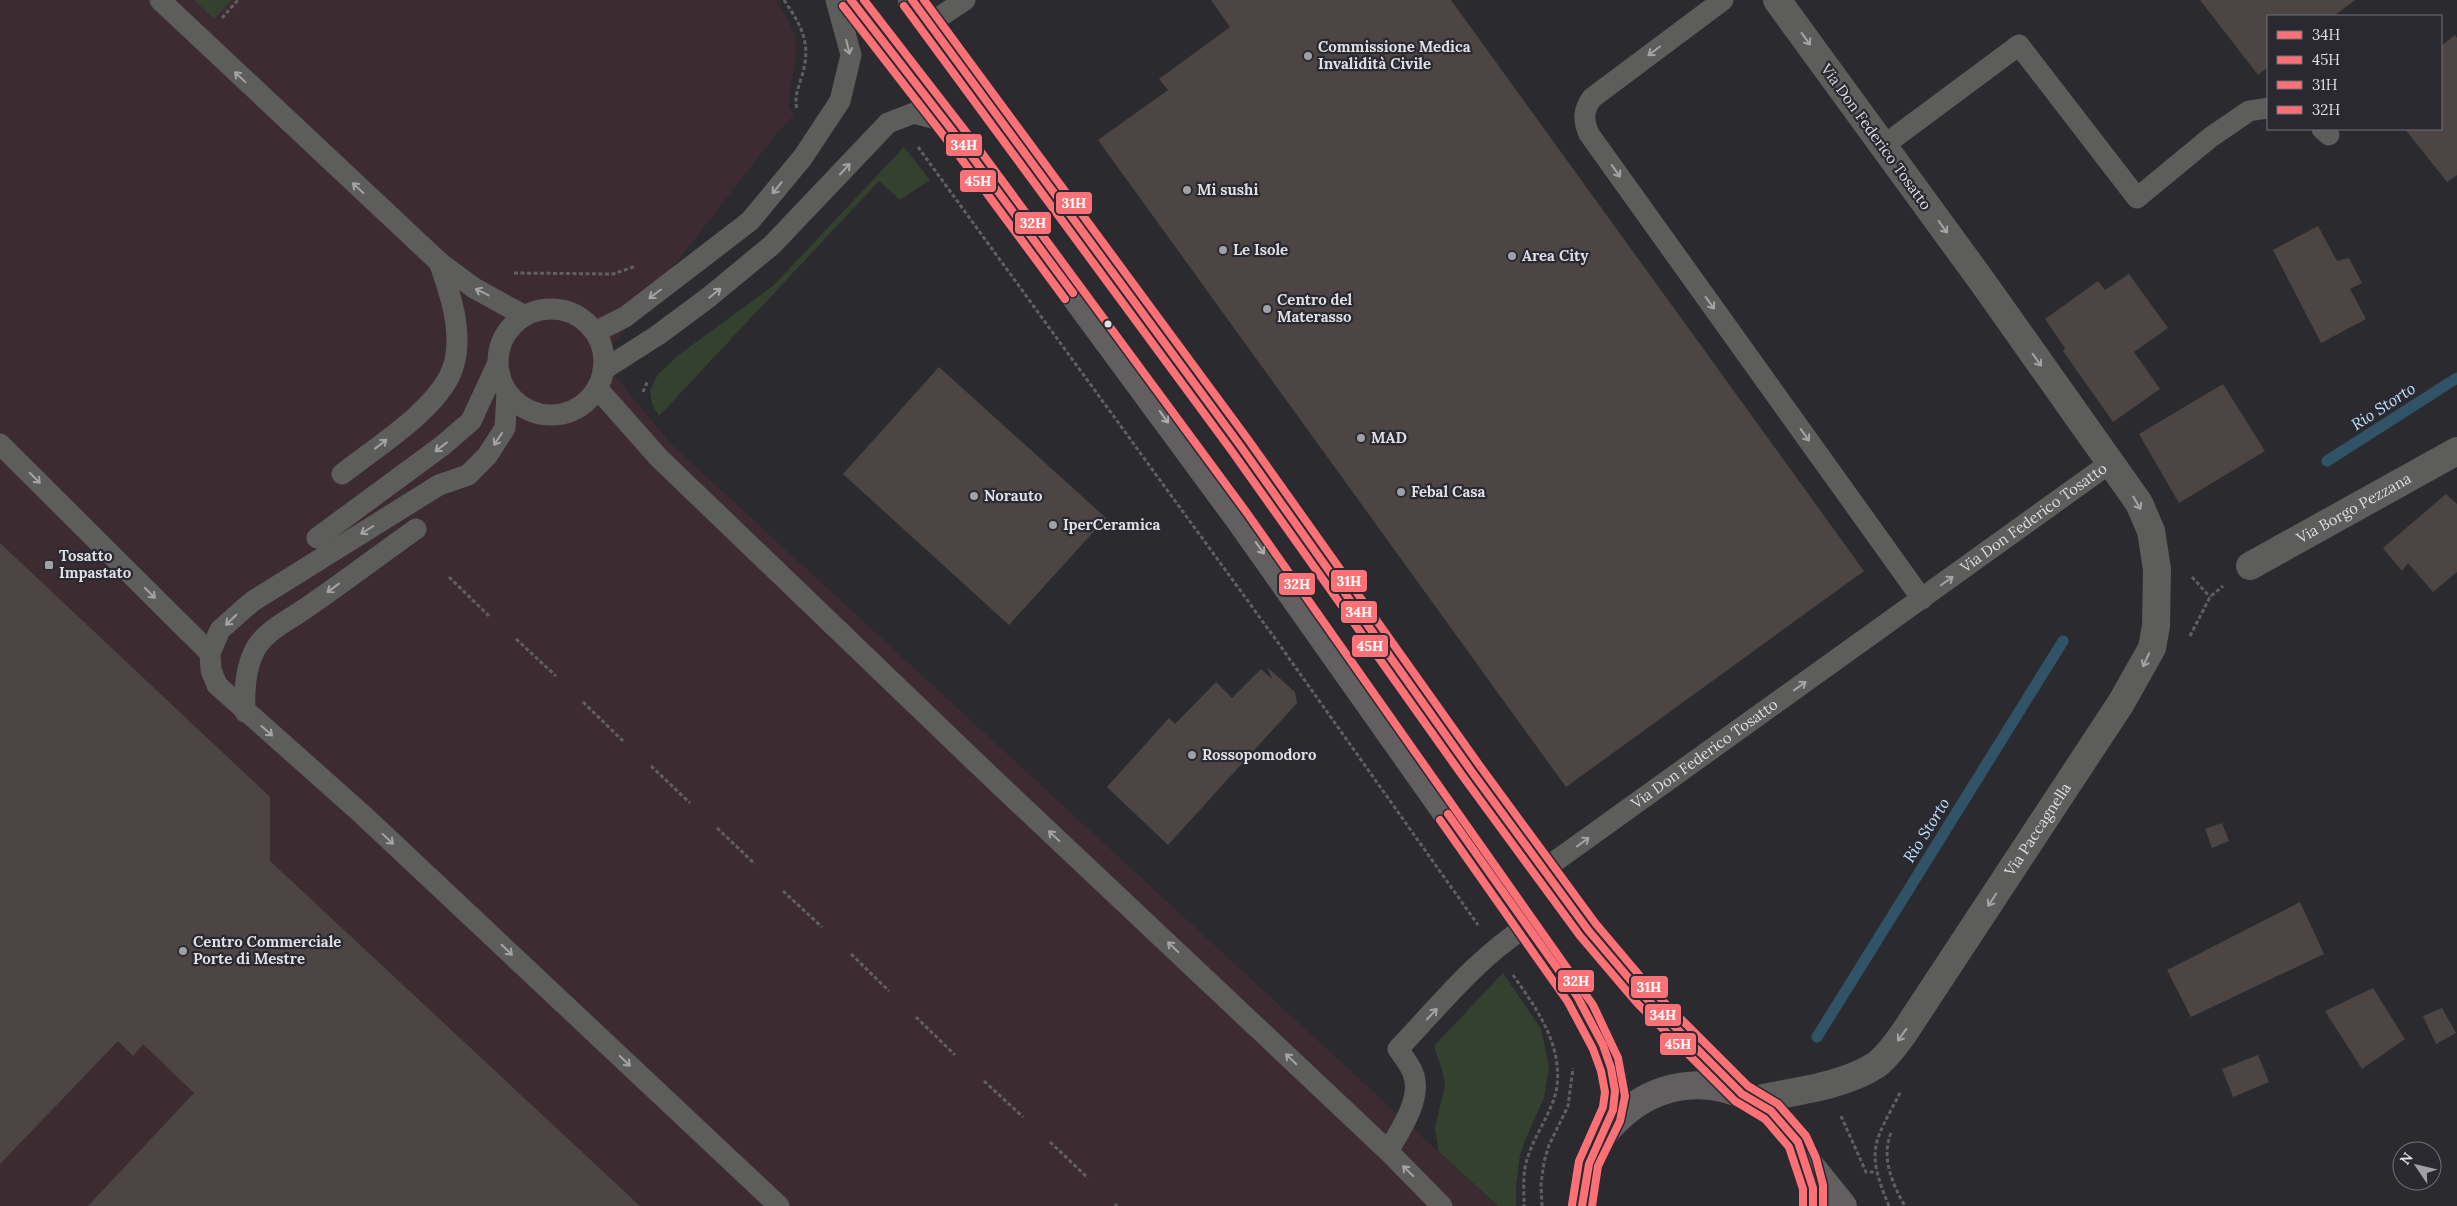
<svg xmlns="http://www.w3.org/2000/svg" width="2457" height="1206" viewBox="0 0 2457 1206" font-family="Lora,serif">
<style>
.commercial{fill:#3c2c32}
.green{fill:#34412e}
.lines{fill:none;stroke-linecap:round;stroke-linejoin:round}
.stream{stroke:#305368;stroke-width:11}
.building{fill:#4c4543}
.path{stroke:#606060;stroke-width:3;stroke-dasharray:4 2.5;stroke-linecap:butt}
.lane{stroke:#5d5d5c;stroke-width:21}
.street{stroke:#5d5d5c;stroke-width:28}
.secondary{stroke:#615f5f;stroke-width:28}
.bus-1-casing{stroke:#2a2931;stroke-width:11}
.bus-2-casing{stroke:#2a2931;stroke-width:11}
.bus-3-casing{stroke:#2a2931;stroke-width:11}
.bus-4-casing{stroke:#2a2931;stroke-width:11}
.bus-1{stroke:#fb7175;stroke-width:8}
.bus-2{stroke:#fb7175;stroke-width:8}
.bus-3{stroke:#fb7175;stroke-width:8}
.bus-4{stroke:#fb7175;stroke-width:8}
.oneway{stroke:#a4a4a7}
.oneway2{stroke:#adacaf}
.poi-dot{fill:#a0a0a5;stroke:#2a2931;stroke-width:2}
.bus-dot{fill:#dfdfe4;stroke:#2a2931;stroke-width:2}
.labels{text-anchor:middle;stroke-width:4.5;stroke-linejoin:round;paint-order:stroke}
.poi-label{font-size:15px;font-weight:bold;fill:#dfdfe4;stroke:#2a2931;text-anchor:start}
.street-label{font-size:15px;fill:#dfdfe4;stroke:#2a2931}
.water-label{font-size:16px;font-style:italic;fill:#bde4fd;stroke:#2a2931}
.line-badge{stroke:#2a2931;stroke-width:2}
.badge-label{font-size:14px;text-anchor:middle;font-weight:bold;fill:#fff}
</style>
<rect width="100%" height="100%" fill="#2b2b2f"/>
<path class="commercial" d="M0,0H776L788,19L795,37V61L788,105L794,115L777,133L612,345L611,371L670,443L1497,1206H0Z"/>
<path class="green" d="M194,0H232L214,19Z
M904,147L930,180L900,200L879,181L659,416L652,404L650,391L658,374L680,354L773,286Z
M1503,973L1541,1029L1549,1067L1544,1098L1526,1138L1520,1155L1516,1185V1206H1498L1439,1152L1435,1128L1445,1085L1442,1070L1434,1046Z"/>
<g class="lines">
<path class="stream" d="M2327,461L2457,378
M1817,1037L2063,641"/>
</g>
<path class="building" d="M1211,0H1451L1864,571L1566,787L1098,140L1168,90L1159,79L1230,27Z
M2200,0H2355L2334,16H2268V67L2258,75Z
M2455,35L2457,38V175L2447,182L2405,129H2441V46Z
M2318,226L2337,261L2349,258L2362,283L2350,289L2366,319L2321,343L2273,250Z
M2129,274L2168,328L2134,352L2160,389L2113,422L2063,351L2065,348L2045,319L2098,281L2105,290Z
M939,367L1106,518L1009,625L843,474Z
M2223,384L2265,451L2179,503L2139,434Z
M2446,494L2457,504V572L2433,592L2408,563L2402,571L2383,548Z
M0,543L270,797V861L640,1206H88L194,1093L143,1044L133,1056L118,1041L0,1164Z
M1267,667L1295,692L1297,703L1168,845L1107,787L1169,718L1175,724L1216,682L1232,698L1261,669L1272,679Z
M2222,823L2229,841L2212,848L2205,829Z
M2300,902L2324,954L2191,1017L2167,970Z
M2373,988L2405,1039L2362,1069L2325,1011Z
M2442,1008L2456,1033L2436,1044L2423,1016Z
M2258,1055L2269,1082L2233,1097L2222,1069Z"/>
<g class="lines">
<path class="path" d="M784,0C803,28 812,45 801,79C798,89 794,98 797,109
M222,18L238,0
M918,147L1274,637L1478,925
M514,273L613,274L636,266
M643,392L648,380
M449,577L489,616
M2192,577L2210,597
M2190,636L2210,597L2223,586
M516,639L556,676
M583,702L623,741
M651,766L690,803
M717,828L755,864
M783,891L822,927
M851,954L889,991
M1513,975C1536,1008 1562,1043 1557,1086C1553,1114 1530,1139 1525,1168C1523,1180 1524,1194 1524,1206
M916,1017L955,1055
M984,1081L1023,1117
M1841,1116L1866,1172H1876
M1891,1133C1881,1157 1892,1184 1905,1206
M1050,1142L1088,1178
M1115,1204L1117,1206
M1542,1206L1541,1184L1544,1162L1549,1145L1568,1106L1573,1068
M1889,1206C1865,1149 1874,1143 1901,1091"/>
<g class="lane">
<path d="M160,0L439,262L474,288L525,316"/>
<path d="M1723,0L1592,98C1583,110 1583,120 1589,134L1922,599"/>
<path d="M929,24L965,0"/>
<path d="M2322,129L2329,135"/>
<path d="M1883,146L2019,45L2137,198L2211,137L2249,111L2268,108"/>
<circle cx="551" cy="362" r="53"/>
<path d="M595,332L625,317L750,221L803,157L840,101L851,55L836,0"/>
<path d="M603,370L658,335L709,297L772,245L888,123L914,113L944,121"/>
<path d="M597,388L659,458L988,774L1388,1151L1442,1206"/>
<path d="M507,393L505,428L487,456L468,475L439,485L253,601L239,613L220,630L210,653L211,670L217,685L363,815L779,1206"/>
<path d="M0,444L210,653"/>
<path d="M342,474C376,447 429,415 449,377C467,343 451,295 439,262"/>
<path d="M317,538L442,446L471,421L497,365"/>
<path d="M245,712C244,691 245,667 256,648C266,631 287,621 303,610C341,584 378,556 416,529"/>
<path id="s1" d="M1543,870L2110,463"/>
<path d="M1388,1151C1400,1131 1423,1098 1413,1073C1410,1065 1403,1056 1398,1049C1439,1006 1477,958 1527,926"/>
</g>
<g class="street">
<path id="s2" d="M2250,566L2457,451"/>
<path id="s3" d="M1754,1100C1793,1091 1842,1087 1876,1065C1887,1057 1896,1044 1904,1033L2121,703L2152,648L2156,626L2157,569L2151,531L2139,503L1984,284L1777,0"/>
</g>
<path class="secondary" d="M851,0L965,147L1239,519L1566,982C1588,1016 1623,1069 1613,1111C1611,1119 1607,1126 1605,1133
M912,0L1239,444L1424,705L1562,895L1614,961L1644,996L1742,1094
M1809,1164L1843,1206
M1582,1206C1583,1189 1585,1174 1591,1158C1597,1139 1613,1122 1628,1110C1706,1049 1816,1109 1813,1206"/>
<defs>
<path id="bus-1" d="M851,0L965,147L1073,293
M912,0L1239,444L1472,772L1588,930L1644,996L1742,1094L1771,1111L1798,1142L1813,1188V1206
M1448,814L1577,996L1603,1045L1611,1068L1615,1091L1613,1110L1589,1164L1582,1206"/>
<path id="bus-2" d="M843,6L957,153L1065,299
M904,6L1231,450L1464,778L1580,936L1637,1003L1735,1101L1765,1119L1789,1147L1803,1189V1206
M1440,820L1568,1002L1593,1049L1601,1071L1605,1092L1603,1107L1579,1161L1572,1205"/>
<path id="bus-3" d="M924,0L1247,438L1480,766L1596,924L1651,989L1748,1086L1778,1104L1806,1136L1816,1158L1823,1185V1206"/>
<path id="bus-4" d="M864,0L973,141L1247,513L1593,1005L1618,1058L1625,1096L1620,1121L1598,1166L1592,1206"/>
</defs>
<use href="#bus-1" class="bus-1-casing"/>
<use href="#bus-2" class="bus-2-casing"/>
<use href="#bus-3" class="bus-3-casing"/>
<use href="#bus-4" class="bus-4-casing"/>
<use href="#bus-1" class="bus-1"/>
<use href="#bus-2" class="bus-2"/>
<use href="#bus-3" class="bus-3"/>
<use href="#bus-4" class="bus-4"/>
</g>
<defs><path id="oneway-shaft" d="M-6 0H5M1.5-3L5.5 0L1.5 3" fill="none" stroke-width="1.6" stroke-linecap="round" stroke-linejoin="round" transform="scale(1.25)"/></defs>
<g class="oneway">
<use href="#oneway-shaft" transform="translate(1806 39) rotate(54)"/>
<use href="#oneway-shaft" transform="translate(848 47) rotate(76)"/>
<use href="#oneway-shaft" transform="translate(1654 51) rotate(143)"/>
<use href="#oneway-shaft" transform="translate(240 77) rotate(-137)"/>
<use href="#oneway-shaft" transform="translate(845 169) rotate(-47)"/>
<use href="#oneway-shaft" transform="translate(1616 171) rotate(54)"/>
<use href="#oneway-shaft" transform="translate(358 188) rotate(-137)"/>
<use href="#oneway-shaft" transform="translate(777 188) rotate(129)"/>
<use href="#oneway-shaft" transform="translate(1943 227) rotate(54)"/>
<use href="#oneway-shaft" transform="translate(482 292) rotate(-153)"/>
<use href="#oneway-shaft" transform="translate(715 293) rotate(-39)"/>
<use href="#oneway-shaft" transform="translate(655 294) rotate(143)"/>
<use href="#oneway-shaft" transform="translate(1710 303) rotate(54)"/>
<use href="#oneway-shaft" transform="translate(2037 360) rotate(55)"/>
<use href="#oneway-shaft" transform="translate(1805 435) rotate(54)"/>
<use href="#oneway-shaft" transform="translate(498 439) rotate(124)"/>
<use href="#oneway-shaft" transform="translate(381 444) rotate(-38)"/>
<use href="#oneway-shaft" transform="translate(441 447) rotate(142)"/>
<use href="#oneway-shaft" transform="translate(35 478) rotate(45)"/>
<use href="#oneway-shaft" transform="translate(2137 503) rotate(60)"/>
<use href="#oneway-shaft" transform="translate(367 530) rotate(148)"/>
<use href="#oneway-shaft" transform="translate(1947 581) rotate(-35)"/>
<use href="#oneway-shaft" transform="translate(333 588) rotate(144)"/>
<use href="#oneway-shaft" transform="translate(150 593) rotate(45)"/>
<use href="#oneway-shaft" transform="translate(231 620) rotate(136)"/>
<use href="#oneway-shaft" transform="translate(2146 660) rotate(115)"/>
<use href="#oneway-shaft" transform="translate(1800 686) rotate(-36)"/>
<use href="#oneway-shaft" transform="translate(267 731) rotate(41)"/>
<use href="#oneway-shaft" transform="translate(1054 836) rotate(-137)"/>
<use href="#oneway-shaft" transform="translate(388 839) rotate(43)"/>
<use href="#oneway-shaft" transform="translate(1583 842) rotate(-36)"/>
<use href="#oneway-shaft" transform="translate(1992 900) rotate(123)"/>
<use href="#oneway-shaft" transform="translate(1173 947) rotate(-136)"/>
<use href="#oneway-shaft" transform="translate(507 950) rotate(44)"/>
<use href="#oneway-shaft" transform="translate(1432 1014) rotate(-47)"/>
<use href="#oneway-shaft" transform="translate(1902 1035) rotate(126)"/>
<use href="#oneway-shaft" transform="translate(1291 1059) rotate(-136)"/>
<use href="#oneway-shaft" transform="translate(625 1061) rotate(44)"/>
<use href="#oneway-shaft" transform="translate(1408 1171) rotate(-135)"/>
</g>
<g class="oneway2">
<use href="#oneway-shaft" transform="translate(1164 417) rotate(54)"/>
<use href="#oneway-shaft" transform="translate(1260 548) rotate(54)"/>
</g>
<g class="poi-dot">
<circle cx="1308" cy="56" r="5"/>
<circle cx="1187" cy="190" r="5"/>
<circle cx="1223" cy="250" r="5"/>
<circle cx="1512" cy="256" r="5"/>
<circle cx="1267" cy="309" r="5"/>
<circle cx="1361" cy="438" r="5"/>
<circle cx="1401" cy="492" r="5"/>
<circle cx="974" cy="496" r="5"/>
<circle cx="1053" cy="525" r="5"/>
<rect x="44" y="560" width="10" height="10" rx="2.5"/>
<circle cx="1192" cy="755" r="5"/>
<circle cx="183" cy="951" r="5"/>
</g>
<circle class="bus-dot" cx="1108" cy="324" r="4.5"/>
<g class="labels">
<g class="poi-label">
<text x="1318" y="52">Commissione Medica<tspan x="1318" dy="17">Invalidità Civile</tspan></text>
<text x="1197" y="195">Mi sushi</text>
<text x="1233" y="255">Le Isole</text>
<text x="1522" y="261">Area City</text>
<text x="1277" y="305">Centro del<tspan x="1277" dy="17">Materasso</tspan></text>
<text x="1371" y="443">MAD</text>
<text x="1411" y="497">Febal Casa</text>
<text x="984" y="501">Norauto</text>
<text x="1063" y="530">IperCeramica</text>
<text x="59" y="561">Tosatto<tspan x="59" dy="17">Impastato</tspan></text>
<text x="1202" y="760">Rossopomodoro</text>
<text x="193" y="947">Centro Commerciale<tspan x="193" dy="17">Porte di Mestre</tspan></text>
</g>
<g class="street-label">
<text transform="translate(1876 137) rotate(54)" y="5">Via Don Federico Tosatto</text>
<text dy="5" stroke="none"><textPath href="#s2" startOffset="119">Via Borgo Pezzana</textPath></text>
<text dy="5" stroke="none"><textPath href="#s1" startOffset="604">Via Don Federico Tosatto</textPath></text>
<text dy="5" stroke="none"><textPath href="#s1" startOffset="199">Via Don Federico Tosatto</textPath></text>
<text dy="5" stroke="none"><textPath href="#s3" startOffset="414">Via Paccagnella</textPath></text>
</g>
<g class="water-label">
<text transform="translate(2383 406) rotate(-33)" y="6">Rio Storto</text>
<text transform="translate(1926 830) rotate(-58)" y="6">Rio Storto</text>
</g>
</g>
<g class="line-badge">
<rect x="945" y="133" width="38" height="24" rx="5" fill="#fb7175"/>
<rect x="959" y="169" width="38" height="24" rx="5" fill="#fb7175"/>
<rect x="1055" y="191" width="38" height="24" rx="5" fill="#fb7175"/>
<rect x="1014" y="211" width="38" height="24" rx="5" fill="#fb7175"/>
<rect x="1330" y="569" width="38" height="24" rx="5" fill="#fb7175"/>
<rect x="1278" y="572" width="38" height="24" rx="5" fill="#fb7175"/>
<rect x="1340" y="600" width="38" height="24" rx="5" fill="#fb7175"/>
<rect x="1351" y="634" width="38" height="24" rx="5" fill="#fb7175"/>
<rect x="1557" y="969" width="38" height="24" rx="5" fill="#fb7175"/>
<rect x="1630" y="975" width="39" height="24" rx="5" fill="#fb7175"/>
<rect x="1644" y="1003" width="38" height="24" rx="5" fill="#fb7175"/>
<rect x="1659" y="1032" width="38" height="24" rx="5" fill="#fb7175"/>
</g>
<g class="badge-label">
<text x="964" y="150">34H</text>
<text x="978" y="186">45H</text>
<text x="1074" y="208">31H</text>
<text x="1033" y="228">32H</text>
<text x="1349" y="586">31H</text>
<text x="1297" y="589">32H</text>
<text x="1359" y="617">34H</text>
<text x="1370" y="651">45H</text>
<text x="1576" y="986">32H</text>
<text x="1649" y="992">31H</text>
<text x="1663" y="1020">34H</text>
<text x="1678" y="1049">45H</text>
</g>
<rect x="2267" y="15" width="175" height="115" fill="#2a2931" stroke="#727279"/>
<rect x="2277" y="31" width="25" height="8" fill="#fb7175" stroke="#727279"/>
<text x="2312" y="40" font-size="15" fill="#dfdfe4">34H</text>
<rect x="2277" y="56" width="25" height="8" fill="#fb7175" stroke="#727279"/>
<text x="2312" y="65" font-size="15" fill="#dfdfe4">45H</text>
<rect x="2277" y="81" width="25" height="8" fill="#fb7175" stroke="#727279"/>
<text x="2312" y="90" font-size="15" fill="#dfdfe4">31H</text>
<rect x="2277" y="106" width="25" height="8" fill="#fb7175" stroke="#727279"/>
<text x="2312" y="115" font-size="15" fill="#dfdfe4">32H</text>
<g transform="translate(2417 1166) rotate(305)"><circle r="24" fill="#2a2931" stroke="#727279"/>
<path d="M0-4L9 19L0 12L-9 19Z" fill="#a0a0a5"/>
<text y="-8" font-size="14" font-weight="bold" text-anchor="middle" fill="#dfdfe4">N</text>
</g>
</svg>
